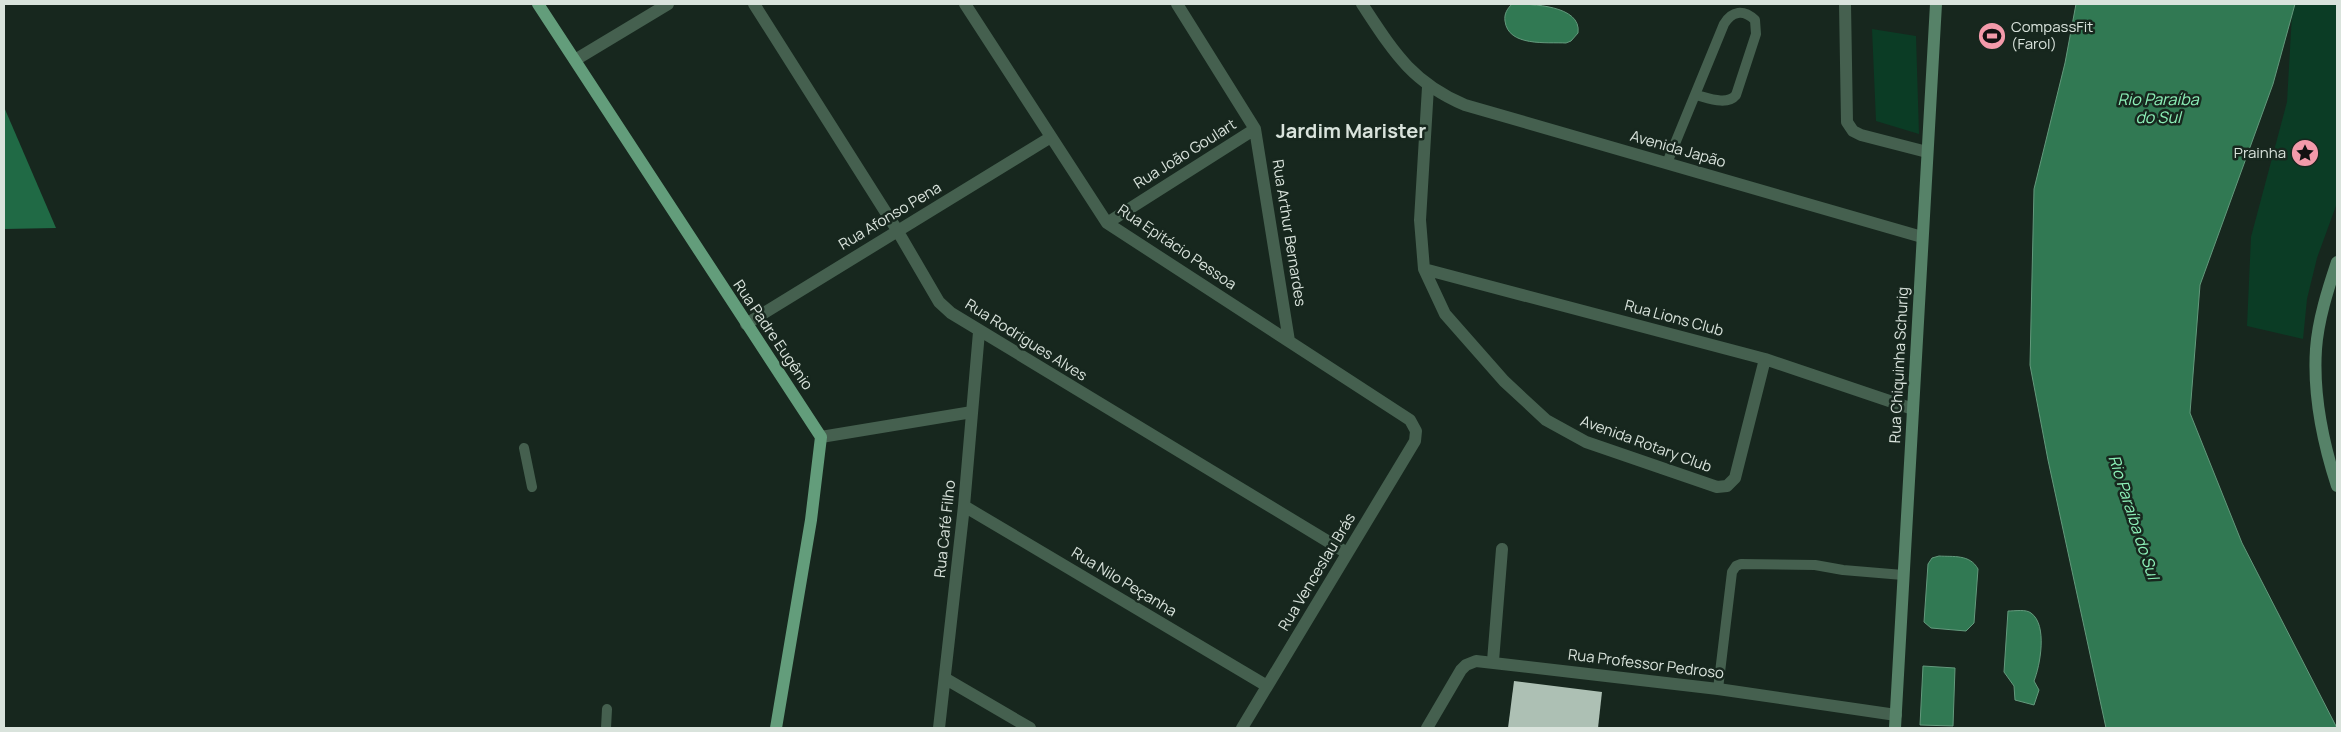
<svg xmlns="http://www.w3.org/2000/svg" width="2341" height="732" viewBox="0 0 2341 732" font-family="Manrope,sans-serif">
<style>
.green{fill:#0b3c25}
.forest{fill:#206a45}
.water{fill:#317953;stroke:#63997c}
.building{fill:#adc0b4}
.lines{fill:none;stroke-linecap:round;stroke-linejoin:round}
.lane{stroke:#45604f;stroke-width:10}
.street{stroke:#45604f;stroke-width:12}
.secondary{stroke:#568268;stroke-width:12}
.primary{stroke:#639d7b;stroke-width:12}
.labels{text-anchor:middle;stroke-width:5;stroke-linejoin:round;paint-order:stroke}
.poi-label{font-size:15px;fill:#d9e3dc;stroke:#17271e;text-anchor:start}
.street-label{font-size:15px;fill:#d9e3dc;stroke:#17271e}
.water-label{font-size:16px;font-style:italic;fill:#8df0b8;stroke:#17271e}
.district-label{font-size:20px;font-weight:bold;fill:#d9e3dc;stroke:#17271e}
</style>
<rect width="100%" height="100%" fill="#17271e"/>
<path class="green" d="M2295,4H2337V203L2317,258L2307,299L2303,339L2247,326L2251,237L2287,102L2292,14Z
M1872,29L1916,36L1919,134L1876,121Z"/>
<path class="forest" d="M4,107L56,228L4,229Z"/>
<path class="water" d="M1512,4C1531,4 1582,5 1578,33L1571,41L1566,43C1547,42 1508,47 1505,21C1504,14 1507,9 1512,4Z
M2076,4H2295L2273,84L2200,285L2190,413L2242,543L2337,728H2106L2048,460L2030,365L2034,189L2065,63Z
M1939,556C1953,557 1970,554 1978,569L1974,623L1966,631L1931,628L1924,622L1928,564L1932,558Z
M2008,611C2015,611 2026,609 2031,613C2048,625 2040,666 2034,681L2039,690L2034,705L2015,700L2014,686L2004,672Z
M1923,666L1955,668L1953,726L1920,725Z"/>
<path class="building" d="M1514,681L1602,692L1598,728H1508Z"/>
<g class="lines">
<path class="lane" d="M1667,163L1724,24C1732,11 1743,9 1755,20L1756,34L1736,95C1727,106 1708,98 1696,95
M524,448L532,487
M1718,689L1732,572L1736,566L1741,564L1815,565L1843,570L1903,575
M606,728L607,709"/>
<path class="street" d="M754,4L897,230L939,302L951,313L1347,553
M965,4L1107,223L1410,420L1416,431L1415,441L1242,728
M1177,4L1255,129L1289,341
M1362,4C1393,51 1411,82 1465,105L1922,237
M1845,4L1847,122L1853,131L1861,135L1927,152
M575,60L668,4
M1428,87L1420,220L1424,269L1445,314L1504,381L1546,420L1586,442L1717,487L1727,486L1735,478L1765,359
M1107,223L1255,129
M1424,269L1765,359L1913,409
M746,324L1051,137
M821,437L972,412
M964,506L1267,686
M1493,661L1502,549
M946,679L1030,728
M939,728L964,506L979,332
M1427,728L1461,670L1466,665L1476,661L1718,689L1896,715"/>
<path class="secondary" d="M2337,262C2328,289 2318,320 2316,349C2313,395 2323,443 2337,486
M1895,728L1936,4"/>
<path class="primary" d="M538,4L821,437L811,520L776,728"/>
</g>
<defs>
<symbol id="stadium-disc" viewBox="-11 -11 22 22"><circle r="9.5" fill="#f39aaa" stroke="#17271e"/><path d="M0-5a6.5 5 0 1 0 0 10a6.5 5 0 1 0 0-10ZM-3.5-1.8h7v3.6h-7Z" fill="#111"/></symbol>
<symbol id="sight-disc" viewBox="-11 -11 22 22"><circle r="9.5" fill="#f39aaa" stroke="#17271e"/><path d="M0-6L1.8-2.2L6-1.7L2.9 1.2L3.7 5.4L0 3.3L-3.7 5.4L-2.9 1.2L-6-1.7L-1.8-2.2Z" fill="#111"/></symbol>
</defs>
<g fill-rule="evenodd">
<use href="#stadium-disc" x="1976" y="20" width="32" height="32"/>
<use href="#sight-disc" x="2289" y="137" width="32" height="32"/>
</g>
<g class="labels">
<g class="poi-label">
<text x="2011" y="32">CompassFit<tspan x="2011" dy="17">(Farol)</tspan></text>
<text x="2286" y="158" text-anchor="end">Prainha</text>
</g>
<g class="street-label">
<text transform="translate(1678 149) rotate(16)" y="5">Avenida Japão</text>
<text transform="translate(1185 154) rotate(-32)" y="5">Rua João Goulart</text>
<text transform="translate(890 216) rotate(-31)" y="5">Rua Afonso Pena</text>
<text transform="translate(1289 233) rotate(81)" y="5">Rua Arthur Bernardes</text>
<text transform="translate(1177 247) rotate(34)" y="5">Rua Epitácio Pessoa</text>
<text transform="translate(1674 318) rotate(15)" y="5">Rua Lions Club</text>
<text transform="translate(773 335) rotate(56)" y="5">Rua Padre Eugênio</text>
<text transform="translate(1026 340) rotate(32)" y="5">Rua Rodrigues Alves</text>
<text transform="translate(1899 365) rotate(-87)" y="5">Rua Chiquinha Schurig</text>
<text transform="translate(1646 444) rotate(20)" y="5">Avenida Rotary Club</text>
<text transform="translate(945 529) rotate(-84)" y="5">Rua Café Filho</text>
<text transform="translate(1317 572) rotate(-59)" y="5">Rua Venceslau Brás</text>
<text transform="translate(1124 582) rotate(31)" y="5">Rua Nilo Peçanha</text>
<text transform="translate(1646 664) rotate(7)" y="5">Rua Professor Pedroso</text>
</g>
<g class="water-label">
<text x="2158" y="105">Rio Paraíba<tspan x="2158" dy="18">do Sul</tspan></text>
<text transform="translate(2134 517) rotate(72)" y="6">Rio Paraíba do Sul</text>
</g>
<g class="district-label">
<text x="1351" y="138">Jardim Marister</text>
</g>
</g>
<rect width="2341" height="732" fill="none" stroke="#d9e3dc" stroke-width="10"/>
</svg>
